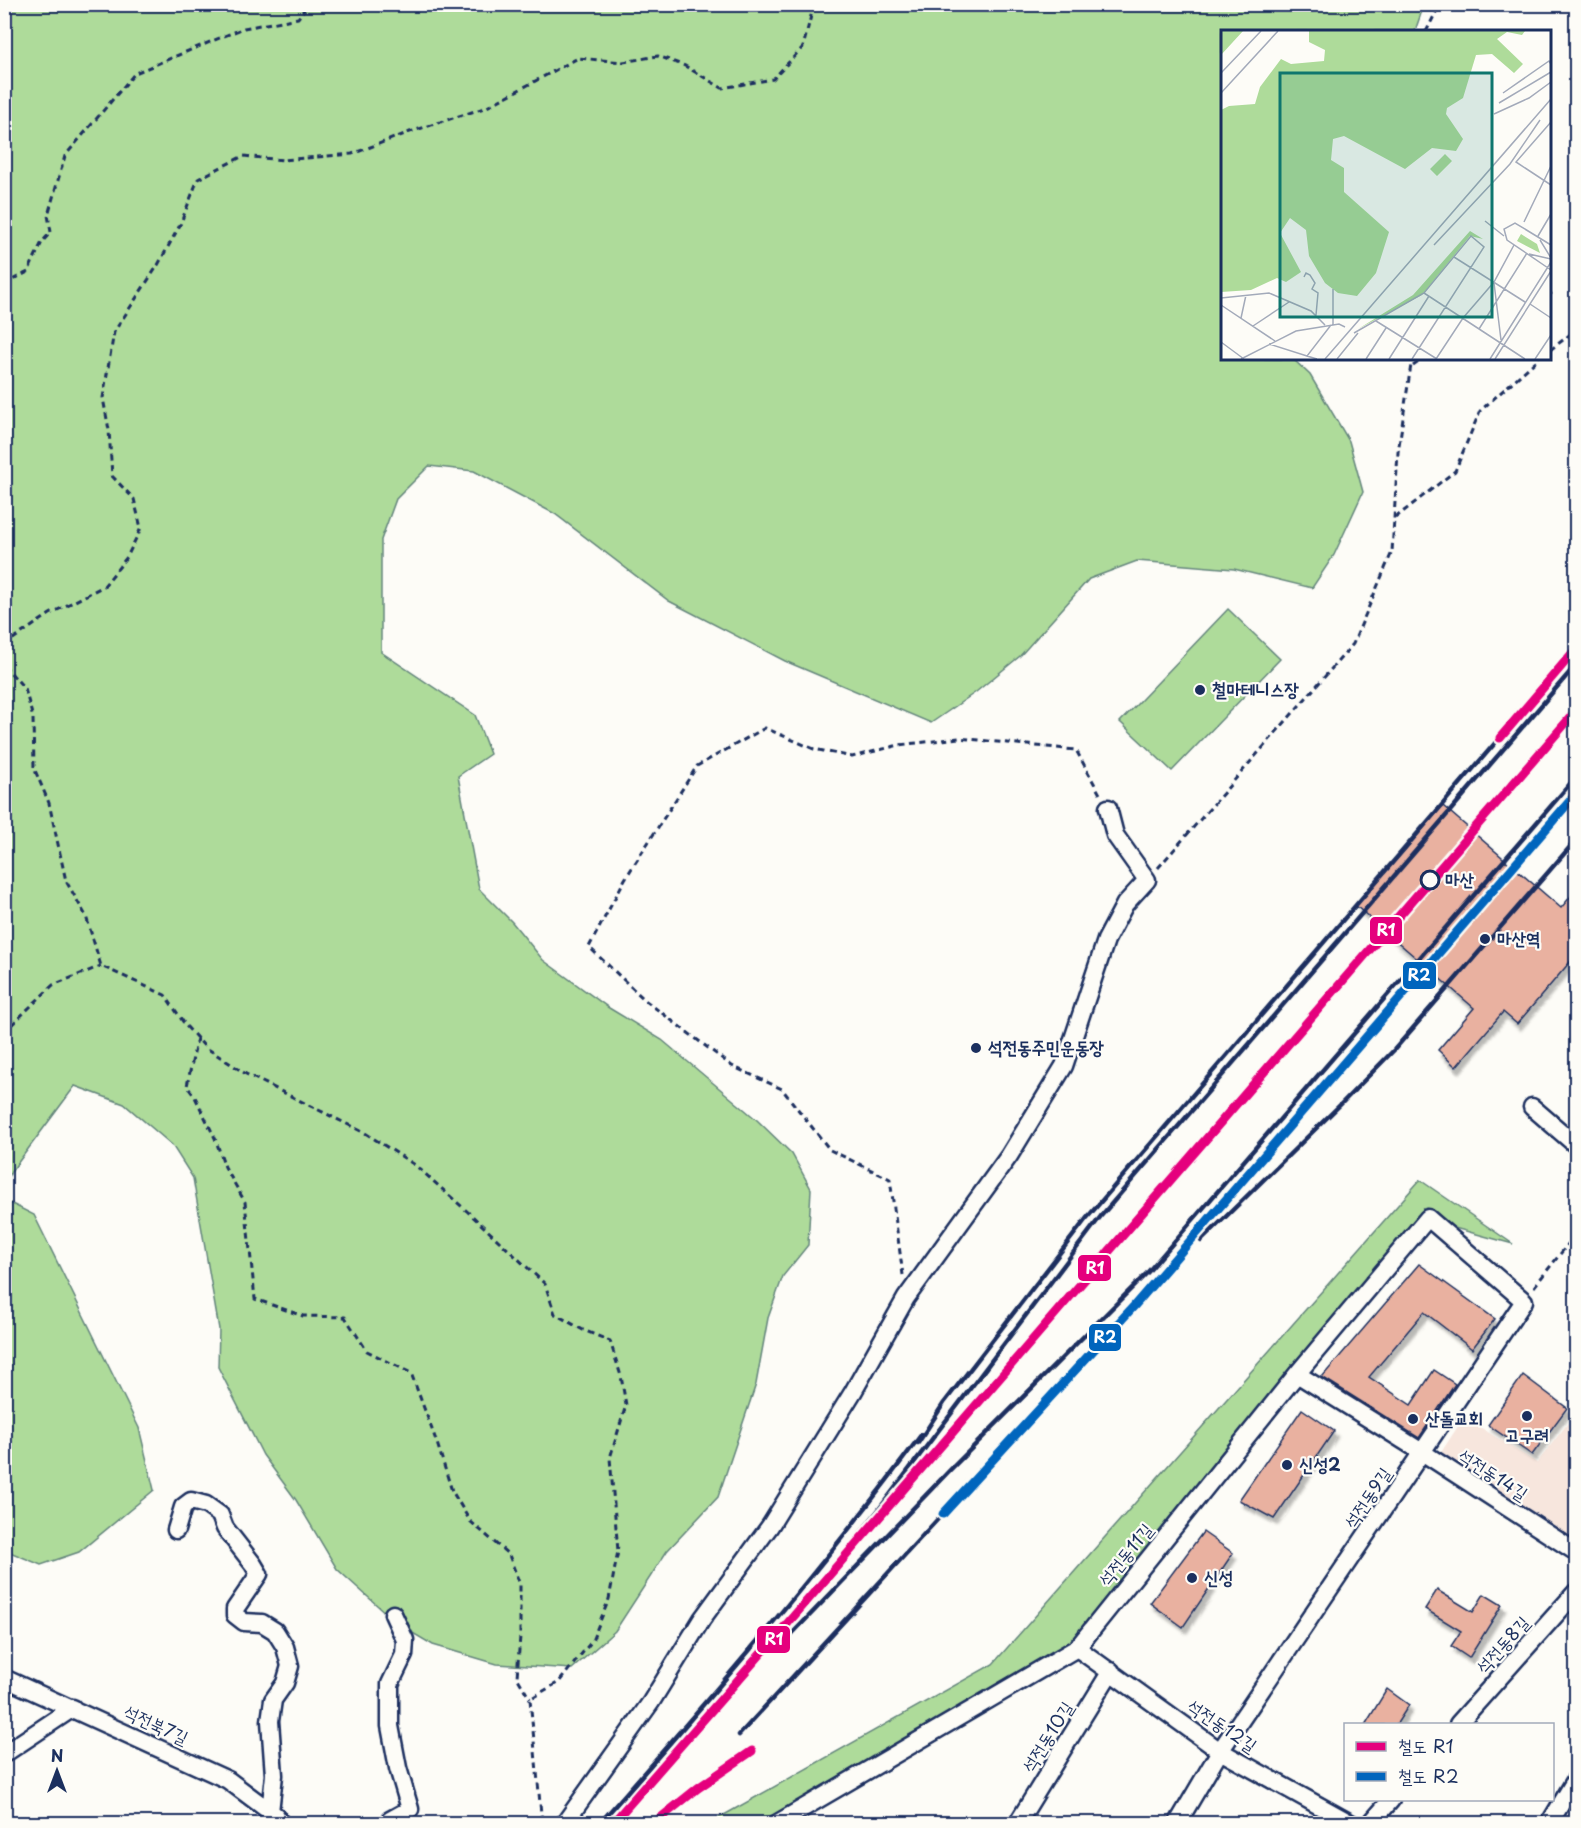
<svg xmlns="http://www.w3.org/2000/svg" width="1581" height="1828" viewBox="0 0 1581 1828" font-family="'Playpen Sans','Poor Story',sans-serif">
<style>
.built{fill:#f7e6dd}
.green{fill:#aedb9a;stroke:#64857c;stroke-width:1.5}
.building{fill:#e9b1a0;stroke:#1b2f5e;stroke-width:1.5;filter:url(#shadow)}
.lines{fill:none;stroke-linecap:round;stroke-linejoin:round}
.minor-casing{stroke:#1b2f5e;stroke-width:21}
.path{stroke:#1b2f5e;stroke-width:3;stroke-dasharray:6 4.5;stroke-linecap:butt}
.minor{stroke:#fdfcf7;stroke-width:16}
.rail{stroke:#1b2f5e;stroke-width:4.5}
.rail-1-casing{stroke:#fdfcf7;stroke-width:14}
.rail-2-casing{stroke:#fdfcf7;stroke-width:14}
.rail-1{stroke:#e5007d;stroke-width:9}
.rail-2{stroke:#0065bd;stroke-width:9}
.poi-dot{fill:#1b2f5e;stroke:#fdfcf7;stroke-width:2}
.stop-dot{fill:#fdfcf7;stroke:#1b2f5e;stroke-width:3}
.labels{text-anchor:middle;stroke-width:4.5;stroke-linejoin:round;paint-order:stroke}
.poi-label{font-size:18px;font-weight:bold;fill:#1b2f5e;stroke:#fdfcf7;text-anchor:start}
.stop-label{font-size:18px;font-weight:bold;fill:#1b2f5e;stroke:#fdfcf7;text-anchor:start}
.street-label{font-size:18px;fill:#1b2f5e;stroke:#fdfcf7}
.inset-road{fill:none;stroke:#a3aaba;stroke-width:1.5}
.view{fill:#0f766e;fill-opacity:0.15;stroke:#0f766e;stroke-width:3}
.inset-edge{fill:none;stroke:#1b2f5e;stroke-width:3}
.line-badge{stroke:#fdfcf7;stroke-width:2}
.badge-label{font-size:16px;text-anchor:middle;font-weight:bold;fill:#fff}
</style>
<defs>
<filter id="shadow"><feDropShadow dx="3.5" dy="6" stdDeviation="1.5" flood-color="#0004"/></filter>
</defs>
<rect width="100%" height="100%" fill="#fdfcf7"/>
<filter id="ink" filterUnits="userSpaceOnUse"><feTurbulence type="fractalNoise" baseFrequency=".0167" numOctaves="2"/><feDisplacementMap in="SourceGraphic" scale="12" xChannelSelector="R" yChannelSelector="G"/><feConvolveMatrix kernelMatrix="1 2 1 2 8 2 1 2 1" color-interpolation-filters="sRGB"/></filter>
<g filter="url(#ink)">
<path class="built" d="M1575,1414L1576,1415V1541L1440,1454L1464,1417L1537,1463Z"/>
<path class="green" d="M5,5H1424L1415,31L1222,32V358L1293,359L1310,375L1349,441L1363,492L1334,555L1312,588L1234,569L1137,561L1089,579L1020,656L976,692L931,723L785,661L669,601L555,514L474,471L429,466L396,499L381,540V652L475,715L490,754L458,776L479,889L512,922L543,960L609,1008L662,1040L757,1120L792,1154L811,1189L808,1245L783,1276L768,1318L756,1384L718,1497L667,1551L615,1631L572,1669L497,1664L433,1645L399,1625L337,1569L296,1500L263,1455L218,1367L219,1329L193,1178L172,1145L124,1104L75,1086L11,1172L5,1186Z
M1228,609L1280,659L1172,771L1120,722Z
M1420,1180L1513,1244L1422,1219L1056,1659L770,1823L708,1824L993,1664Z
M4,1200L34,1215L139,1428L154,1490L79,1552L41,1565L5,1550Z"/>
<path class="building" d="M1443,806L1561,908L1576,890V955L1517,1024L1503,1012L1456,1067L1438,1050L1474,1008L1356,906Z
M1419,1264L1495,1319L1472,1349L1424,1312L1369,1377L1411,1405L1434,1370L1455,1384L1419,1438L1322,1377Z
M1523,1375L1567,1408L1532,1455L1488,1425Z
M1302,1409L1334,1431L1274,1519L1239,1500Z
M1203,1532L1233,1553L1183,1627L1150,1603Z
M1437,1590L1473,1612L1484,1594L1502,1605L1469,1658L1451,1646L1461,1631L1425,1609Z
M1387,1689L1409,1705L1396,1725H1365Z"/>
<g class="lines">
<defs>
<path id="minor" d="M1532,1107L1576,1145
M1297,1374L1422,1452L1576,1552
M176,1530L183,1507L191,1501L206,1505L220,1515L225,1528L253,1564L259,1574L235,1609V1615L244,1622L262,1623L275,1631L285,1647L290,1666L285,1683L273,1700L270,1721L274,1775L270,1812
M1077,1648L1220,1751L1352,1824
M4,1678L228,1780L276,1816L281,1824
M1458,1724L1576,1592
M4,1754L73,1708
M389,1824L390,1820L410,1809L398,1768L390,1726V1684L404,1655L405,1640L393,1614
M564,1824L651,1702L702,1619L770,1526L853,1392L906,1298L1009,1156L1064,1066L1106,940L1125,904L1147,880L1115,835L1108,808
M776,1824L1077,1648L1297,1374L1428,1218L1524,1301L1220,1751L1177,1824
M1017,1824L1111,1671
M1370,1824L1391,1800
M1549,1824L1576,1779"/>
</defs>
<use href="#minor" class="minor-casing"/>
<path class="path" d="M1426,32L1440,4
M4,284L28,272L42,242L51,232L48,215L65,156L135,73L244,28L298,18L308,4
M1550,294L1552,293
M1550,350L1576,330
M1413,366L1424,358
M1395,518L1455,471L1480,411L1539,358
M4,645L50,614L104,586L127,557L141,528L134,499L112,476L109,430L103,398L114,332L158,265L180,225L198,179L243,156L283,160L352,154L410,132L487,107L578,58L623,62L658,56L685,66L722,88L773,79L803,47L814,4
M4,665L25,689L33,718L34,768L49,803L66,881L86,916L101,966L165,995L186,1026L205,1047L246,1074L365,1133L415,1165L468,1212L545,1284L555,1314L583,1330L610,1341L621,1376L626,1405L610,1458L618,1551L609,1599L592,1641L559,1682L530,1699L542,1824
M1158,868L1353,644L1392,552L1398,452L1412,358
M4,1032L53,985L101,966
M197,1038L187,1086L195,1097L215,1138L225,1167L245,1202L255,1299L303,1316L345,1317L367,1351L411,1373L437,1443L452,1491L470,1521L509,1555L520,1585V1636L517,1677L530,1699
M903,1275L890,1179L830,1150L782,1089L732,1066L646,1001L589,947L625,879L697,766L765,728L814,749L852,757L899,745L959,738L1076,750L1101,796
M1534,1287L1576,1234"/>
<use href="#minor" class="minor"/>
<path class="rail" d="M1201,1241L1341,1104L1394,1050L1576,840
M918,1443L944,1403L1086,1219L1576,649
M780,1632L876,1513L1101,1216L1576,665
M785,1641L950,1470L1147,1273L1576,777
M739,1735L1134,1306L1576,794
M599,1824C711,1697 821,1570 921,1435
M653,1824L698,1788L752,1751"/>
<defs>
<path id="rail-1" d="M1500,738L1576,649
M612,1824L780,1632L1576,711
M653,1824L698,1788L752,1751"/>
<path id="rail-2" d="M943,1514L1134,1306L1576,794"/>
</defs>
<use href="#rail-1" class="rail-1-casing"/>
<use href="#rail-2" class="rail-2-casing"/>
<use href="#rail-1" class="rail-1"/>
<use href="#rail-2" class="rail-2"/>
</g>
</g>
<g class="poi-dot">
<circle cx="1200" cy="690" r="6"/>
<circle cx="1485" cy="939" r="6"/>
<circle cx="976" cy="1048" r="6"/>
<circle cx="1527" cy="1416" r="6"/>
<circle cx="1413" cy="1419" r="6"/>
<circle cx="1287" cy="1465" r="6"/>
<circle cx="1192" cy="1578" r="6"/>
</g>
<circle class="stop-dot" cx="1430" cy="880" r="9"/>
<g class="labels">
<g class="poi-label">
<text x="1212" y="696">철마테니스장</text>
<text x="1497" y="945">마산역</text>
<text x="988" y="1054">석전동주민운동장</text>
<text x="1425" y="1425">산돌교회</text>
<text x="1527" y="1442" text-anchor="middle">고구려</text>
<text x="1299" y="1471">신성2</text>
<text x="1204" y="1584">신성</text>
</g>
<g class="stop-label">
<text x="1445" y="886">마산</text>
</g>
<g class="street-label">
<text transform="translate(1493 1475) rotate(33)" y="6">석전동14길</text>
<text transform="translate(1368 1498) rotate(-56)" y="6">석전동9길</text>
<text transform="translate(1126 1555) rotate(-51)" y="6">석전동11길</text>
<text transform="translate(1503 1645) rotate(-48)" y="6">석전동8길</text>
<text transform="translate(156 1725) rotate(25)" y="6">석전북7길</text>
<text transform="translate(1222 1726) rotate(34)" y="6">석전동12길</text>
<text transform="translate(1048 1737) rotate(-58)" y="6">석전동10길</text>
</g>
</g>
<g transform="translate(1221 30)">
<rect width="330" height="330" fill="#fdfcf7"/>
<path d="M0,1H22L0,25ZM88,1H304L301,5L286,2L276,9L302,34L293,43L271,24L255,25L242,68L226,78L225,84L242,109L235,121L211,118L184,139L123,106L112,109L110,130L123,138V162L168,202L155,243L136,266L117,263L104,253L88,226L85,200L69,188L59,203L80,242L65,252L56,248L30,260L0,262V80L8,76L34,74L39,57L60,29L70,34L103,31L104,20L88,12ZM224,124L231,131L216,146L209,139ZM249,201L262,209L249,206L201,265L137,299L192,265ZM300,204L316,214L319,223L296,211Z" fill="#aedb9a"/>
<path class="inset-road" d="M0,43L40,1M0,63L57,1M282,63L328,31L330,34M278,73L330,42M273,84L308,68L330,52M330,92L295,132L330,155M264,191L283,206M303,192L330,136M317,206L330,184M319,210L330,228M213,215L289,134L319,90M330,215L294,193L283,199L286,210L330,240M308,224L330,229M233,227L304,272M83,247L85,243L89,245L94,253L91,259L97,263L95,285M273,253L280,310M112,259V295M203,263L304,329M0,268L48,263L90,281L104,295M309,274L330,288M0,275L54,311M20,288L25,265M155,291L216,329M32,296L68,272M258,299L306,223M133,303L203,263L250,206L263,217L191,329M0,312L23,329M48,314L86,326M20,329L75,301L118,294L124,297M96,329L86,326L110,295M104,329L330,69M116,329L137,303M145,329L165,298M168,329L208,266M215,329L242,288L273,252L293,215M269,329L330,232M274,329L330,241M314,329L330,305"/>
<path class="view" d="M59,43H271V287H59Z"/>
<rect width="330" height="330" class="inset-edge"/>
</g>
<g class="line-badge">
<rect x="1369" y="916" width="34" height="29" rx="6" fill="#e5007d"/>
<rect x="1402" y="961" width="35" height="29" rx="6" fill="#0065bd"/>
<rect x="1077" y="1254" width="35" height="28" rx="6" fill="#e5007d"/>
<rect x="1088" y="1323" width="34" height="29" rx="6" fill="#0065bd"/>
<rect x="756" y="1625" width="35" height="29" rx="6" fill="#e5007d"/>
</g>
<g class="badge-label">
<text x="1386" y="936">R1</text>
<text x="1419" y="981">R2</text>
<text x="1095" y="1274">R1</text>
<text x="1105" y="1343">R2</text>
<text x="774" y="1645">R1</text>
</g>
<rect width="1581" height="1828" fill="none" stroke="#fdfcf7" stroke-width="24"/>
<rect x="12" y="12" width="1557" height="1804" fill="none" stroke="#1b2f5e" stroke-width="2" filter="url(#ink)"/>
<rect x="1344" y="1723" width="210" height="78" fill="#fdfcf7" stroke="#a3aaba" stroke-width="1.5"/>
<rect x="1356" y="1742" width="30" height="9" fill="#e5007d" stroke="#a3aaba" stroke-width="1.5"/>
<text x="1398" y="1753" font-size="18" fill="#1b2f5e">철도 R1</text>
<rect x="1356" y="1772" width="30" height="9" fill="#0065bd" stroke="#a3aaba" stroke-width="1.5"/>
<text x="1398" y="1783" font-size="18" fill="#1b2f5e">철도 R2</text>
<g transform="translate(57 1771)" stroke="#fdfcf7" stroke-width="4.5" paint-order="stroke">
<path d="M0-4.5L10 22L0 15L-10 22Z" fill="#1b2f5e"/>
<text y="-9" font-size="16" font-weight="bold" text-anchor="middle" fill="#1b2f5e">N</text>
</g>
</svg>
